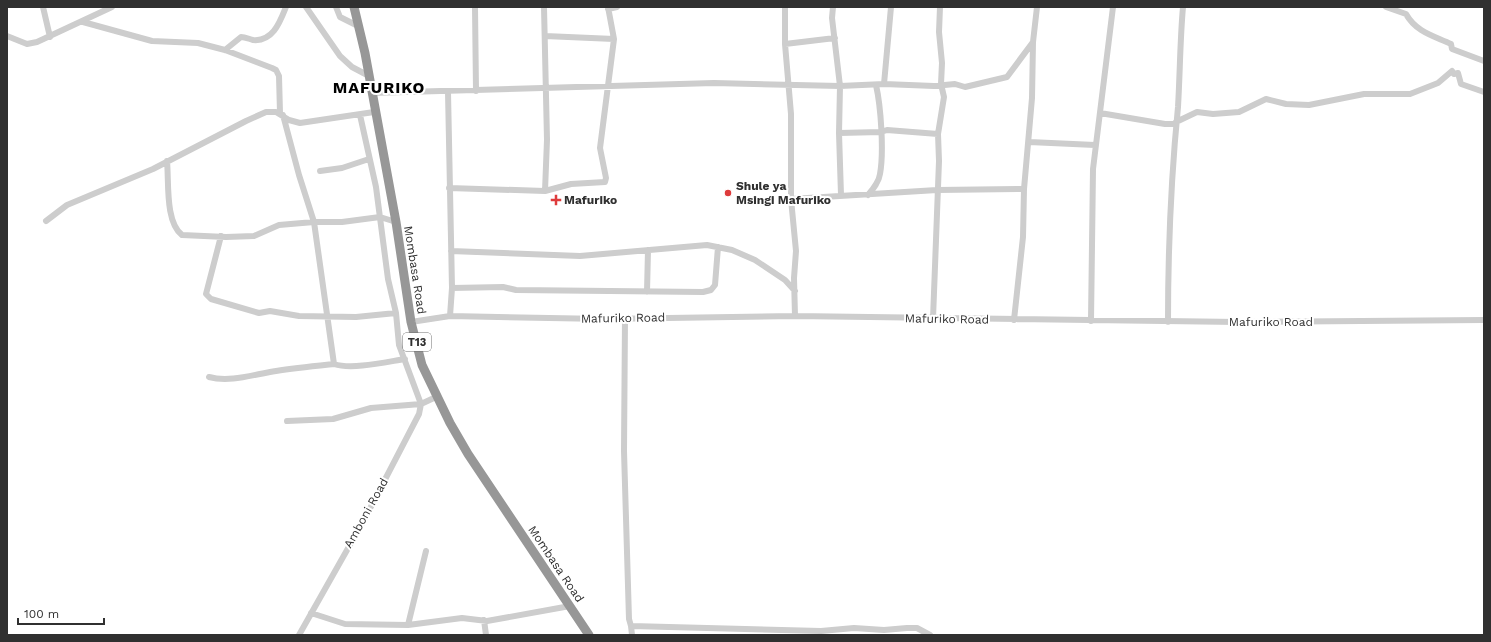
<svg xmlns="http://www.w3.org/2000/svg" width="1491" height="642" viewBox="0 0 1491 642" font-family="'Work Sans',sans-serif">
<style>
.lines{fill:none;stroke-linecap:round;stroke-linejoin:round}
.minor{stroke:#cdcdcd;stroke-width:6}
.highway{stroke:#979797;stroke-width:9}
.poi-dot{fill:#de3b3c;stroke:#fff;stroke-width:1.5}
.labels{text-anchor:middle;stroke-width:4;stroke-linejoin:round;paint-order:stroke}
.shield{fill:#fff;stroke:#6e6e6e;stroke-width:1}
.shield-label{font-size:11px;font-weight:bold;fill:#303030}
.poi-label{font-size:12px;font-weight:bold;fill:#303030;stroke:#fff;text-anchor:start}
.street-label{font-size:12px;fill:#303030;stroke:#fff}
.district-label{font-size:16px;font-weight:bold;letter-spacing:1px;fill:#000;stroke:#fff}
</style>
<rect width="100%" height="100%" fill="#fff"/>
<g class="lines">
<path class="minor" d="M43,7L50,37
M306,7L340,56L352,67L369,76
M336,7L340,17L358,26
M475,7L476,91
M544,7L547,140L545,191
M785,7V44L791,114V199L796,251L794,278L795,316
M833,7L832,18L840,86L839,133L841,195
M1386,7L1406,14C1416,32 1434,36 1451,44L1452,49L1484,61
M608,9L617,7
M83,22L152,41L198,43L225,50L272,68L276,70L279,76L280,113
M7,36L27,44L37,42L112,7
M545,36L614,39
M785,44L835,38
M225,50L241,37C245,37 249,39 253,40C273,42 280,22 286,7
M884,84L891,7
M448,92L452,288L450,316
M371,93L714,83L840,86L884,84L934,86L955,84L965,87L1007,77L1033,42
M1100,113L1165,124H1175
M283,115L299,175L314,222L334,364
M1176,122L1197,112L1213,114L1239,112L1266,99L1286,104L1309,105L1364,94H1410L1438,83L1452,71L1454,74L1458,73L1461,84L1484,92
M839,133L881,132L887,130L938,134
M1029,142L1095,145
M167,161C169,182 165,222 182,235L226,237L254,236L279,225L314,222H342L380,217L396,222
M320,171L342,168L369,159
M449,188L545,191L571,184L605,182L606,178L600,148L614,39L608,7
M868,195C873,189 879,182 880,174C884,152 881,107 876,85
M791,199L937,190L1024,189
M46,221L67,205L153,169L246,121L266,112H276L289,120L300,123L374,112
M221,236L206,294L211,299L259,313L270,311L299,316L356,317L396,313
M451,251L580,256L707,245L732,250L755,260L785,280L795,291
M452,288L503,287L516,290L703,292L711,290L715,285L718,247
M647,292L648,250
M625,318L624,451L629,619L631,626L821,631L854,628L884,630L907,628H917L930,635
M933,319L939,161L938,134L944,97L941,84L942,63L939,32L940,7
M1014,320L1023,237L1024,189L1032,98L1033,42L1037,7
M1091,321L1093,169L1113,7
M411,322L450,316L604,319L795,316L1238,322L1484,320
M1168,322C1168,250 1171,178 1178,107C1180,74 1180,40 1183,7
M209,377C230,383 255,374 276,371C295,368 315,366 334,364C352,370 386,362 405,359
M287,421L333,419L371,408L421,404L399,345L396,313L388,279L376,187L360,115
M311,613L345,624L408,625L462,618L487,621L570,606
M484,620L486,635
M408,625L426,551
M631,626L632,635
M299,635L364,520L419,414L421,404L436,397"/>
<path class="highway" d="M354,7L365,53L396,222L411,322L422,365L450,423L468,454L589,635"/>
</g>
<g class="poi-dot">
<circle cx="728" cy="193" r="4"/>
<path d="M554 194h4v4h4v4h-4v4h-4v-4h-4v-4h4z"/>
</g>
<g class="labels">
<rect class="shield" x="403" y="333" width="28" height="18" rx="3"/>
<g class="shield-label">
<text x="417" y="346">T13</text>
</g>
<g class="poi-label">
<text x="736" y="190">Shule ya<tspan x="736" dy="14">Msingi Mafuriko</tspan></text>
<text x="564" y="204">Mafuriko</text>
</g>
<g class="street-label">
<text transform="translate(415 270) rotate(81)" y="4">Mombasa Road</text>
<text transform="translate(623 318) rotate(-1)" y="4">Mafuriko Road</text>
<text transform="translate(947 319) rotate(1)" y="4">Mafuriko Road</text>
<text x="1271" y="326">Mafuriko Road</text>
<text transform="translate(366 513) rotate(-61)" y="4">Amboni Road</text>
<text transform="translate(556 564) rotate(56)" y="4">Mombasa Road</text>
</g>
<g class="district-label">
<text x="379" y="93">MAFURIKO</text>
</g>
</g>
<rect width="1491" height="642" fill="none" stroke="#303030" stroke-width="16"/>
<path d="M18 618v6h86v-6" fill="none" stroke="#303030" stroke-width="2"/>
<text x="24" y="618" font-size="12" fill="#303030" stroke="#ffffff" stroke-width="3" paint-order="stroke">100 m</text>
</svg>
